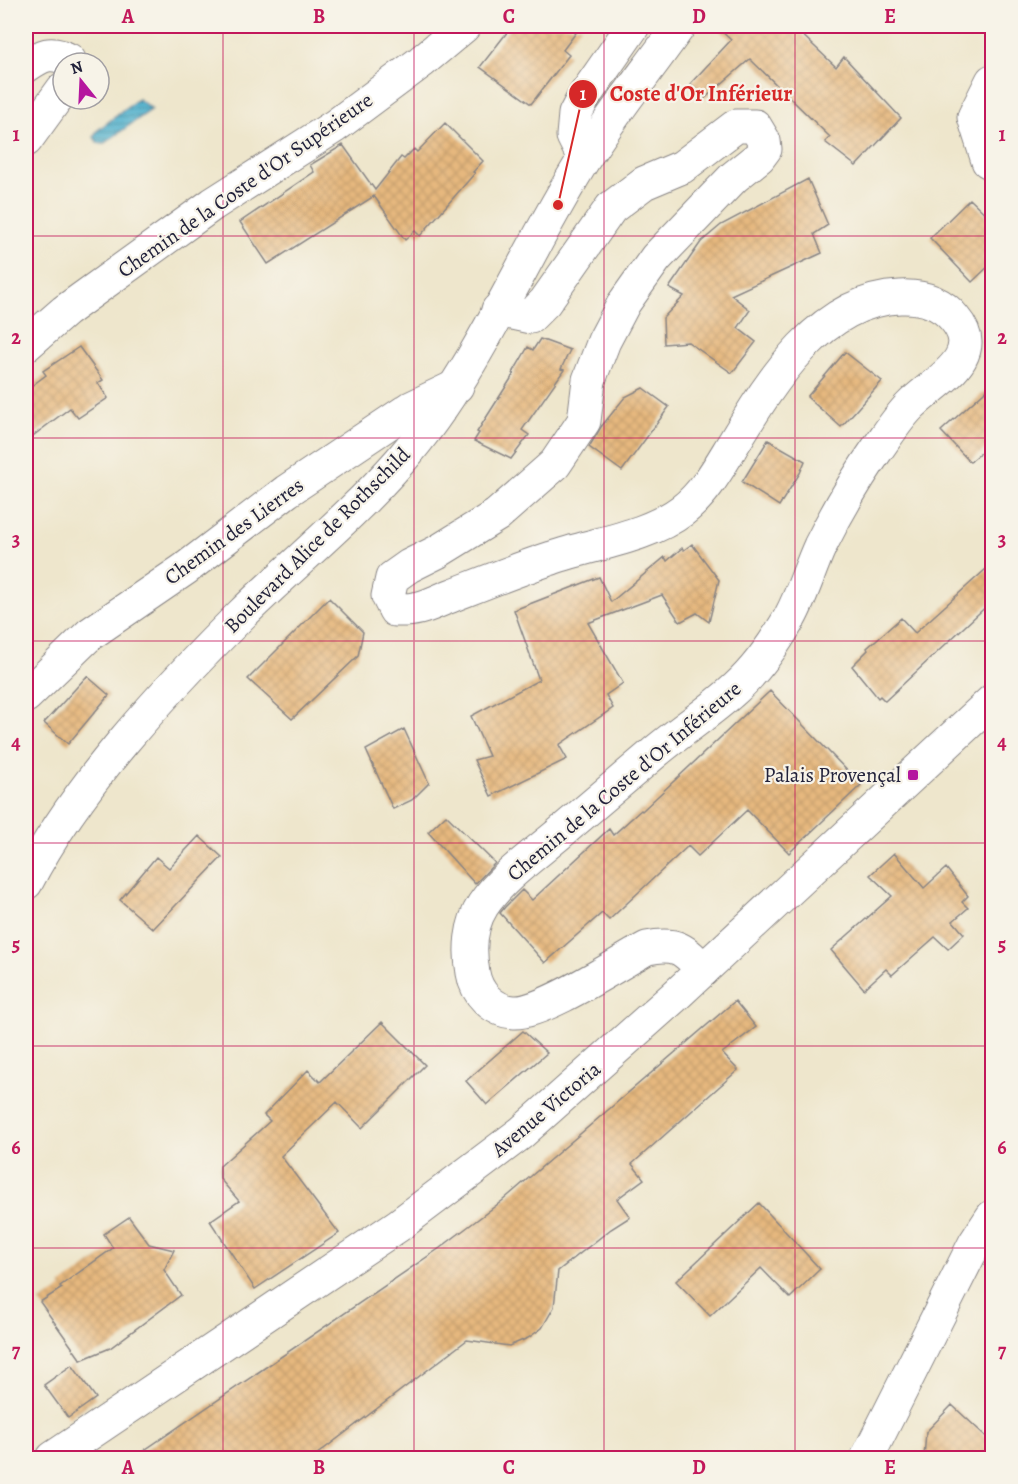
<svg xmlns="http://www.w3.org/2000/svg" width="1018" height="1484" viewBox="0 0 1018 1484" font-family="Alegreya,serif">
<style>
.water{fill:url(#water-rules);stroke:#386984;stroke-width:1.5}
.building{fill:url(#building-cross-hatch)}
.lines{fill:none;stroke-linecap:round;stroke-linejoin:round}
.minor-casing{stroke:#888484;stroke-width:35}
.tertiary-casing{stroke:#888484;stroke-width:35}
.primary-casing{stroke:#888484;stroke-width:35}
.minor{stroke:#fff;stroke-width:33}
.tertiary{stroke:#fff;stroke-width:33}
.primary{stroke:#fff;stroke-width:33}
.grid{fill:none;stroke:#c2185b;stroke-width:1.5;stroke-opacity:0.55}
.poi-dot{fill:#b5179e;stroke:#f7f3e8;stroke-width:2}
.labels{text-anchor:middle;stroke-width:4.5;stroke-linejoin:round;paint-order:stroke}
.street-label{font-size:21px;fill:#22223b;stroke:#f7f3e8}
.poi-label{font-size:21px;fill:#22223b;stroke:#f7f3e8;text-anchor:end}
.leader{fill:none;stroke:#d62828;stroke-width:2}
.callout-dot{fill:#d62828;stroke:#f7f3e8;stroke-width:2}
.mark-label{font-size:18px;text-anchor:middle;font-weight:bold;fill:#fff}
.callout-label{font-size:22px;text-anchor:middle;font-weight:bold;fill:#d62828;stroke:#f7f3e8;stroke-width:4.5;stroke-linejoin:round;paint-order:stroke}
.neatline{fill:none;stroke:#c2185b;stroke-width:2}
.grid-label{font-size:20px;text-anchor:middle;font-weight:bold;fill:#c2185b}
</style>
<defs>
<pattern id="water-rules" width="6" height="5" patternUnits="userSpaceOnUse" patternTransform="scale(1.5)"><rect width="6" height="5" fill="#4eb0cd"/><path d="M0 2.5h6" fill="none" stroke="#408fa8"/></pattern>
<pattern id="building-cross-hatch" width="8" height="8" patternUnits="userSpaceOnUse" patternTransform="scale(1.5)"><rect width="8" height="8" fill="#e6b87e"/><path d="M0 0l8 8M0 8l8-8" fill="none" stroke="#c59e6e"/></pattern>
</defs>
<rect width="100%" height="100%" fill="#f7f3e8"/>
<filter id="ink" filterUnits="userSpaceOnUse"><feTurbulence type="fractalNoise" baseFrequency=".0167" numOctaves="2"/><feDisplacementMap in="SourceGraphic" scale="12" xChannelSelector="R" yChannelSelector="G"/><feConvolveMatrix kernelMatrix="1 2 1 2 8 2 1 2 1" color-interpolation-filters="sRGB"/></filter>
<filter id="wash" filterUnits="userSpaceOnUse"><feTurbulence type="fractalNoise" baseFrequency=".008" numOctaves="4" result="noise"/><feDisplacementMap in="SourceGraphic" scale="24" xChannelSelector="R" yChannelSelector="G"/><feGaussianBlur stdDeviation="1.35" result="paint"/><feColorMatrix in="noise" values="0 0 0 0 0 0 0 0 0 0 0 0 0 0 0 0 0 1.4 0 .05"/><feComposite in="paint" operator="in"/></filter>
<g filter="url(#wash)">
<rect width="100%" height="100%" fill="#eee6cc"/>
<path class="water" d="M138,99L152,109L103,144L98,143L94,137L97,131Z"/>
<g id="blocks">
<path class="building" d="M512,26H581L563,50L569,55L531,104L480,67Z
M716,26H793L836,67L844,57L901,118L856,166L825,142L830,137L750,59L704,99L690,84L731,40Z
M445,123L483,161L473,172L475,173L420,236L415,231L405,240L374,196L268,264L240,222L314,172L310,165L343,145L375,190L401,157L404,159L414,149L417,152Z
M808,179L828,225L814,234L822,253L731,295L750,310L738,328L756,342L732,373L688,342L664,344L663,318L684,296L669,288L701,242L721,225Z
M970,199L993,221V262L972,282L930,238Z
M540,339L570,350L561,369L564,370L522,430L529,435L511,459L474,441L479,433L477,432L514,374L513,373L528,347L533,350Z
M79,347L103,380L98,383L108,398L78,418L70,408L26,441V390L46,375L43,371Z
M845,352L882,381L841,427L807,397Z
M993,384V443L970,462L941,431Z
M643,388L669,407L622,471L589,447L601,427L625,397Z
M768,440L805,461L800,473L779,506L742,482Z
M692,544L719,580L709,622L697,613L680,622L662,595L588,623L623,683L606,695L613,708L559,745L567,759L491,796L474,760L489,756L471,716L539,680L514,610L599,577L611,602L665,557L667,561L682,548L684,550Z
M986,569L993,577V600L885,701L880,696L878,698L852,666L868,650L867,648L901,618L915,633Z
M329,598L363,632L358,656L292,719L248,679Z
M87,676L109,695L68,744L44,723Z
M770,691L861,785L789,853L747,810L698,856L688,846L609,920L602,913L545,963L500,913L505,907L522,890L532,900L609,829L613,835L641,810L642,811Z
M404,729L429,783L412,800L393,809L366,750Z
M446,815L495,863L475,884L428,832Z
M199,836L222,857L153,929L120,900L156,857L169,868Z
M894,853L924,888L946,868L968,896L962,902L968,908L953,921L964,934L948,949L935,937L892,975L886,969L864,989L831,950L892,896L870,875Z
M735,1001L756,1027L722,1053L738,1070L632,1164L644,1179L617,1199L630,1217L611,1229L558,1271L554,1307L542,1328L528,1338L509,1346L467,1340L312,1458H133L440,1248L502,1201Z
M382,1022L425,1065L362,1128L337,1102L281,1156L339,1233L255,1289L210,1221L239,1201L220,1179V1166L270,1121L264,1115L308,1070L320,1082Z
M523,1031L547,1053L487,1105L466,1081Z
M759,1203L820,1269L790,1298L761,1268L710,1316L676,1281Z
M129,1217L149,1244L174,1250L164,1270L181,1295L110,1348L81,1360L40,1302L62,1288L60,1286L113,1248L104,1234Z
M72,1365L96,1398L68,1418L44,1385Z
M952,1405L993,1443V1458H924L926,1432Z"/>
</g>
</g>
<g filter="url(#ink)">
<use href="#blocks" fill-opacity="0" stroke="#888484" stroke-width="1.5"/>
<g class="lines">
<defs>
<path id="minor" d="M26,66C42,55 51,50 69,60L70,63
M992,81L974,117L988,161L992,163
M26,140L63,89
M584,158L573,136L575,114L585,95L633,26
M498,310L530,317L545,302L611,208L644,183L682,167L736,126H755L764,141L765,149L759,157L734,177L656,258L624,303L604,341L589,380L584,421L555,464L497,515L437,552L409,566L392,578L388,596L395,610C422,611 429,604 453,595C486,582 518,569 552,558C595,543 646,538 683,510C706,492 720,465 735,441C772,380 821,300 900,297C921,296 940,301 954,318C988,358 933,382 910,406C898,418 888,434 878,448C856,479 837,512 820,546C809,570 802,596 789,619C775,643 756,670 736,688C710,712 680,731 653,754C622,780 591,807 560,833C534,855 502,877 483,905C470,925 469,951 473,973C476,993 493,1011 514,1012C542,1014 619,963 647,948C677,942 684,949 703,970
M26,345L65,311L213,204L335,126L421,62L464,26
M26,696L90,634L185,569L287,491L411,408L457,386"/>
<path id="tertiary" d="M867,1458L975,1243L992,1217"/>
<path id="primary" d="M26,883C76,786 163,693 240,616C293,564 351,517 400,461C477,373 522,257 584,159C613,113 648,70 679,26
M53,1458L399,1225L521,1133L674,997L992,701"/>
</defs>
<use href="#minor" class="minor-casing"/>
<use href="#tertiary" class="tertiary-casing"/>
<use href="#primary" class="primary-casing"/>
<use href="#minor" class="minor"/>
<use href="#tertiary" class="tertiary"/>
<use href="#primary" class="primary"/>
</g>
</g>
<path class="grid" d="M223,26V1458M414,26V1458M604,26V1458M795,26V1458M26,236H992M26,438H992M26,641H992M26,843H992M26,1046H992M26,1248H992"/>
<rect class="poi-dot" x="907" y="769" width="12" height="12" rx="3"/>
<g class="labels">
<g class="street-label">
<text transform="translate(245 185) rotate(-35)" y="7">Chemin de la Coste d'Or Supérieure</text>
<text transform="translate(234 531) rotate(-36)" y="7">Chemin des Lierres</text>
<text transform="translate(317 540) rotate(-45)" y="7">Boulevard Alice de Rothschild</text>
<text transform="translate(624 781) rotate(-40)" y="7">Chemin de la Coste d'Or Inférieure</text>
<text transform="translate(546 1109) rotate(-40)" y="7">Avenue Victoria</text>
</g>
<g class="poi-label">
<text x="901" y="782">Palais Provençal</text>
</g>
</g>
<path class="leader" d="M558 205L583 94"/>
<g class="callout-dot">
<circle cx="558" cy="205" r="6"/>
<circle cx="583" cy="94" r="15"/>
</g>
<g class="mark-label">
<text x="583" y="100">1</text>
</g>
<g class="callout-label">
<text x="701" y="101">Coste d'Or Inférieur</text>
</g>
<rect width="1018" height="1484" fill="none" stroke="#f7f3e8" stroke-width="66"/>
<g transform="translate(81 81) rotate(342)"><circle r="28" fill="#f7f3e8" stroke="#a29fa3" stroke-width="1.5"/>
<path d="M0-4.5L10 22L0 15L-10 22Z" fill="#b5179e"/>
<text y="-9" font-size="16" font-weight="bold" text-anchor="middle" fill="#22223b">N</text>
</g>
<rect x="33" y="33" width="952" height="1418" class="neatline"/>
<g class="grid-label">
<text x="128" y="23">A</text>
<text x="319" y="23">B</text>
<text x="509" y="23">C</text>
<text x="699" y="23">D</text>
<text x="890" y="23">E</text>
<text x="16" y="141">1</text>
<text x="1002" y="141">1</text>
<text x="16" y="344">2</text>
<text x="1002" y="344">2</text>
<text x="16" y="546">3</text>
<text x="1002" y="546">3</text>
<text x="16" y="749">4</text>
<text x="1002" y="749">4</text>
<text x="16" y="951">5</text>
<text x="1002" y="951">5</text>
<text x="16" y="1154">6</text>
<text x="1002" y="1154">6</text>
<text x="16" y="1357">7</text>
<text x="1002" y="1357">7</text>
<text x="128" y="1474">A</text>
<text x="319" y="1474">B</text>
<text x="509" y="1474">C</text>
<text x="699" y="1474">D</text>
<text x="890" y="1474">E</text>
</g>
</svg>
